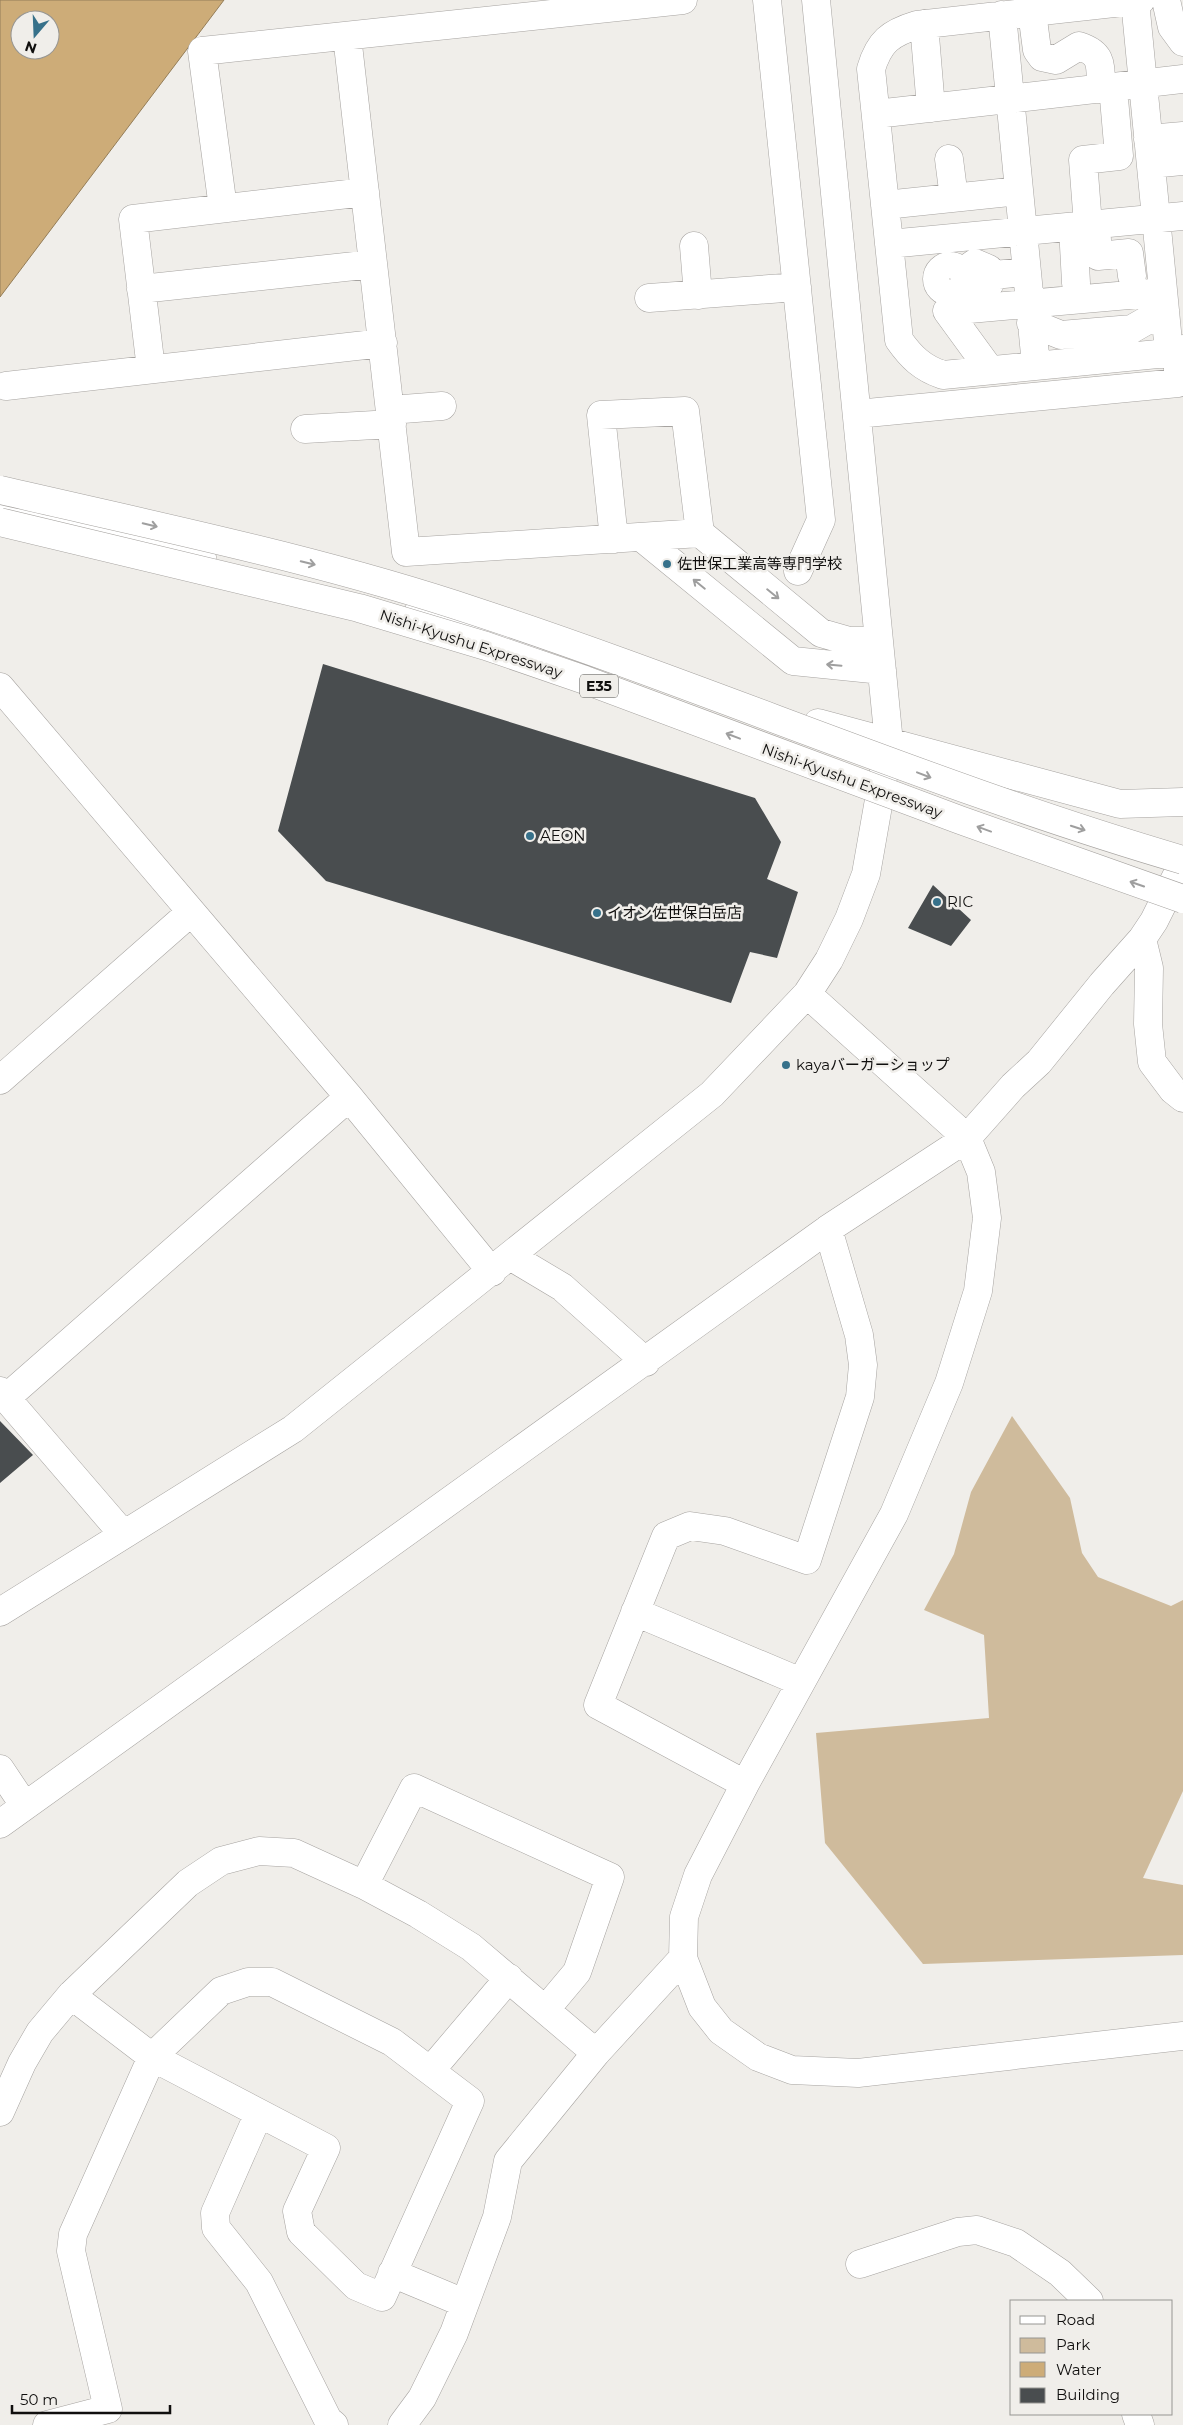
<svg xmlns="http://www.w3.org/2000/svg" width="1183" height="2425" viewBox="0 0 1183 2425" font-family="Montserrat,'Noto Sans JP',sans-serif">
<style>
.green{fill:#cfbb9c}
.water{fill:#cdac78;stroke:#947d58;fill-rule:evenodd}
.building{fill:#494d4f}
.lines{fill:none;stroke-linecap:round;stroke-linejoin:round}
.minor-casing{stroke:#a6a3a0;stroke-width:29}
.minor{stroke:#fff;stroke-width:28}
.highway-bridge-casing{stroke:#a6a3a0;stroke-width:29;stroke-linecap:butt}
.highway-bridge{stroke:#fff;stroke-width:28}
.oneway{stroke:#9f9f9f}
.poi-dot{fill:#37718a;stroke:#f0eeea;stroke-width:2}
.labels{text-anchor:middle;stroke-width:5;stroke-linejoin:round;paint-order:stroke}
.shield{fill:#f0eeea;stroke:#535250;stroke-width:1}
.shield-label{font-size:14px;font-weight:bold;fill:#100f0e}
.poi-label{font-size:15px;fill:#100f0e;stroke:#f0eeea;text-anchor:start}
.street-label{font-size:15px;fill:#100f0e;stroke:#f0eeea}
</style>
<rect width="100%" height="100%" fill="#f0eeea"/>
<path class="green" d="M1012,1416L1070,1498L1082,1553L1098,1577L1171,1606L1183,1600V1791L1143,1878L1183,1885V1955L923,1964L825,1843L816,1733L989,1718L984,1635L924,1610L954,1554L971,1492Z"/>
<path class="water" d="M0,0H224L0,297ZM20,20H50V50H20Z"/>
<path class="building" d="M323,664L755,798L781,842L767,879L798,892L777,958L750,952L731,1003L326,881L278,831Z
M933,885L971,920L951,946L908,928Z
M0,1421L33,1455L0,1483Z"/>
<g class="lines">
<defs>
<path id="minor" d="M767,0L821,520L798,571
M1141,0L917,25C890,33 879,42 871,69L899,340C911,357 922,368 943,375L1178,352L1183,349
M1166,0L1172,27L1183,42
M1135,1L1169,352
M1032,12L1037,50L1042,57L1056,60L1079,46C1104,54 1100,66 1101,89
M1002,15L1036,365
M924,24L931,108
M347,36L406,552L700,533L821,633L849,641H879
M876,114L1183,79
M1148,139L1183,136
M949,159L954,198
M1151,164L1183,161
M885,205L1019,191
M223,208L202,51L683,0
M1088,225L1083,160L1119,156L1113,87
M1096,225L1098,256L1129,253L1132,276
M1073,227L1076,283
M889,244L1183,216
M694,246L698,295
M937 279a13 13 0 1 1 26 0a13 13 0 1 1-26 0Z
M993,275L989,269L975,263L965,270L964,277L968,285C979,293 990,289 993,275L1027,272
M141,289L373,264
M649,298L797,287
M1031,323L1061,335L1132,329L1165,310
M151,369L133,219L365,192
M990,370L947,311L1163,292
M6,386L383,343
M390,410L442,406
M857,414L1178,383V352
M305,429L392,424
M0,505L202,557
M641,537L793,661L882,670
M614,539L601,415L685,411L700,533
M418,613L531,642
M0,687L349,1097L492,1272
M818,723L1120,804L1183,802
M1142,939L1149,968L1148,1024L1152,1062L1173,1090L1183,1098
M807,994L967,1138L981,1172L987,1218L978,1291L949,1383L894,1514L745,1784L698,1875L684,1917L683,1958L702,2007L721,2031L758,2057L792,2070L858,2073L1183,2036
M0,1080L191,912
M510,1256L562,1287L646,1362
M0,1391L123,1534
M6,1398L349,1097
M0,1612L293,1429L712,1094L807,994L829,960L849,919L866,874L889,743L816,0
M635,1612L801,1682
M0,1769L24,1805
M745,1784L598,1705L666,1536L690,1526L725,1531L807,1560L860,1397L863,1365L859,1335L828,1229
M0,1824L828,1229L967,1138L1013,1086L1039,1062L1102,984L1142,939L1154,921L1183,863
M364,1885L414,1788L610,1877L577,1972L546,2009
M431,2070L509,1978
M0,2112L22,2063L40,2032L71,1995L188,1883L221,1861L259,1851L294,1853L364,1885L418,1914L471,1947L596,2053
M259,2113L215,2213L216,2228L259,2282L328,2420L334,2425
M860,2264L958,2232L977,2230L1016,2243L1060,2273L1089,2301
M392,2273L464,2303
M1136,2414L1140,2425
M47,2425L108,2409L71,2251L73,2234L152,2057L221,1991L248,1982H272L392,2042L470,2101L382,2297L356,2286L301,2232L297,2211L326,2148L152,2057L71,1995
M402,2425L422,2398L454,2333L497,2217L508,2161L596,2053L683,1958"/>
</defs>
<use href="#minor" class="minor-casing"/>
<use href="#minor" class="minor"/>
<defs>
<path id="highway-bridge" d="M0,490C160,527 322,560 477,612C714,690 943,790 1183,860
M0,522L359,608L486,646L585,680L960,820L1183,899"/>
</defs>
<use href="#highway-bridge" class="highway-bridge-casing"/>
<use href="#highway-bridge" class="highway-bridge"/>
</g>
<defs><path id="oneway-shaft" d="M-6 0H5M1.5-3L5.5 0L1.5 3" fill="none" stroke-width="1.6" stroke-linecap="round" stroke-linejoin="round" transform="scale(1.25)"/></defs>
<g class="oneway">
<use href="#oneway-shaft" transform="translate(150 525) rotate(13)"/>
<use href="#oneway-shaft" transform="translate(308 563) rotate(14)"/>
<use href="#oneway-shaft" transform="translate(699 584) rotate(-141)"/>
<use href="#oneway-shaft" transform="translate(773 594) rotate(39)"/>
<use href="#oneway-shaft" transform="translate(834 665) rotate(-175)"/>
<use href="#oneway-shaft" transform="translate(733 736) rotate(-159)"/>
<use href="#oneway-shaft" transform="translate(924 775) rotate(21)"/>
<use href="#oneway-shaft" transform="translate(1078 828) rotate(18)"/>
<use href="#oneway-shaft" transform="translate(984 829) rotate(-160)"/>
<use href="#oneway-shaft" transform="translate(1137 884) rotate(-161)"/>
</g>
<g class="poi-dot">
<circle cx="667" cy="564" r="5"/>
<circle cx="530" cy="836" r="5"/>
<circle cx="937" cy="902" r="5"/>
<circle cx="597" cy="913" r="5"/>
<circle cx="786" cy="1065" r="5"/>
</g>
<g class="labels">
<rect class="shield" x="580" y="674.5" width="38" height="23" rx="4"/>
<g class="shield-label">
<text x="599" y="691">E35</text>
</g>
<g class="poi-label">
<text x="677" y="569">佐世保工業高等専門学校</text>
<text x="540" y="841">AEON</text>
<text x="947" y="907">RIC</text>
<text x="607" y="918">イオン佐世保白岳店</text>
<text x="796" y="1070">kayaバーガーショップ</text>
</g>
<g class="street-label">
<text transform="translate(471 644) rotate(18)" y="5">Nishi-Kyushu Expressway</text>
<text transform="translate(852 781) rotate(20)" y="5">Nishi-Kyushu Expressway</text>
</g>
</g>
<rect x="1010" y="2300" width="162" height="115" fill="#f0eeea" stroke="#969592"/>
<rect x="1020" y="2316" width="25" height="8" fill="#ffffff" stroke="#969592"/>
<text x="1056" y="2325" font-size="15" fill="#100f0e">Road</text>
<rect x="1020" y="2338" width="25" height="15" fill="#cfbb9c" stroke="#969592"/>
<text x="1056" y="2350" font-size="15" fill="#100f0e">Park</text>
<rect x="1020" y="2362" width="25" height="15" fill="#cdac78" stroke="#969592"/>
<text x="1056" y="2375" font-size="15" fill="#100f0e">Water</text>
<rect x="1020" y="2388" width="25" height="15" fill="#494d4f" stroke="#969592"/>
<text x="1056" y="2400" font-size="15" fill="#100f0e">Building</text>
<g transform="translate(35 35) rotate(199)"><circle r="24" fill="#f0eeea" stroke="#969592"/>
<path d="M0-4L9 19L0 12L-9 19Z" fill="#37718a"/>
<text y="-8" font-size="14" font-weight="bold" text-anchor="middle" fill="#100f0e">N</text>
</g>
<path d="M12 2405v8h158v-8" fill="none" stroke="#100f0e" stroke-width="2.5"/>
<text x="20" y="2405" font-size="15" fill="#100f0e" stroke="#f0eeea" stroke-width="4" paint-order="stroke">50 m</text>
</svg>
